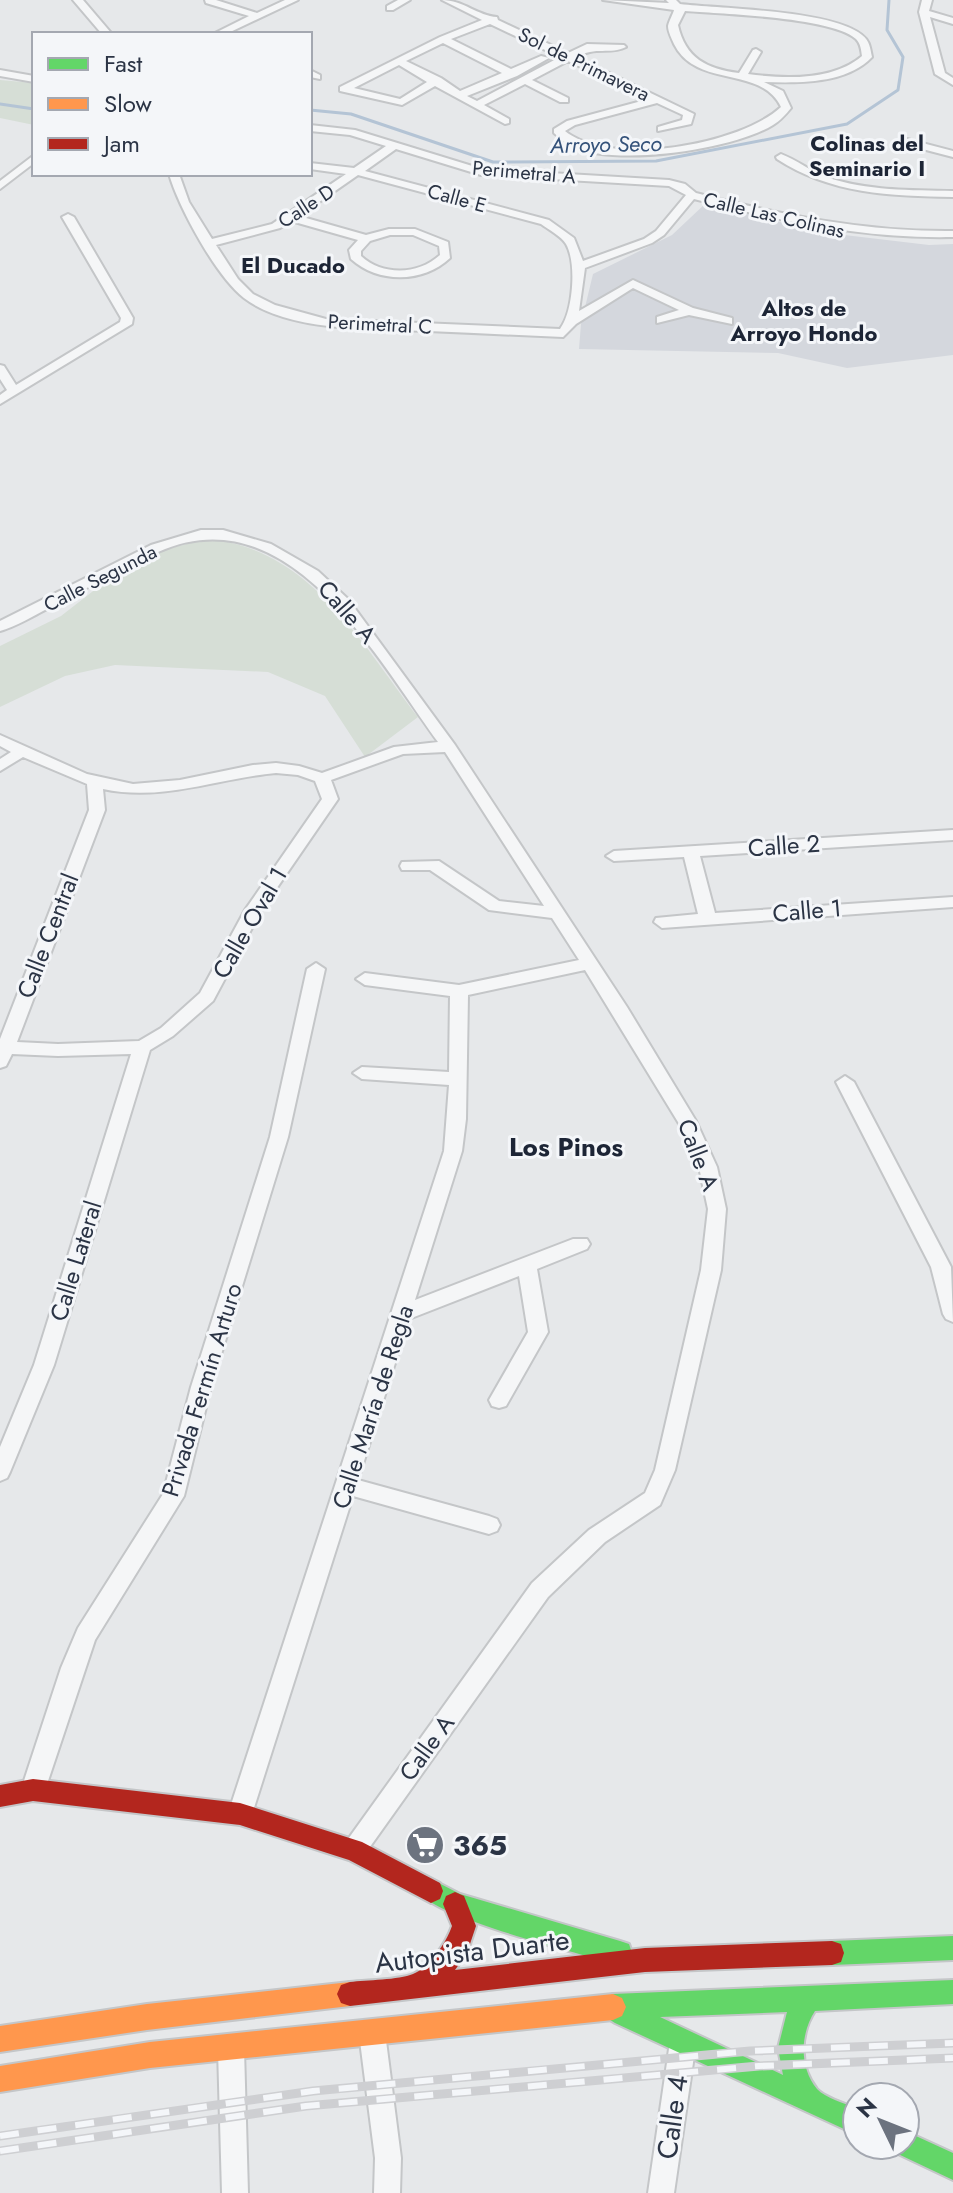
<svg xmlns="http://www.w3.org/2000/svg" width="953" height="2193" viewBox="0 0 953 2193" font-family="Jost,sans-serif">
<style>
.built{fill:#d4d7dd}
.green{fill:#d6ded6}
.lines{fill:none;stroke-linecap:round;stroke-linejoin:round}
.stream{stroke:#b4c4d5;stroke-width:3}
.street-casing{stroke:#c4c6c8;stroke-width:4}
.fast-casing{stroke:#c4c6c8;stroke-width:4}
.slow-casing{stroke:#c4c6c8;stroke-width:4}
.jam-casing{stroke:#c4c6c8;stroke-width:4}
.street{fill:#f5f6f7;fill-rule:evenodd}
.fast{fill:#63d668;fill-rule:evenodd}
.slow{fill:#ff974d;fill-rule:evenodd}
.jam{fill:#b3261e;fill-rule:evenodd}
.rail-casing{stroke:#cecfd2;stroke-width:9}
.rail{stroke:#f4f6f9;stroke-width:6;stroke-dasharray:19;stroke-linecap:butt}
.labels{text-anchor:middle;stroke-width:6;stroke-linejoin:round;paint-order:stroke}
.far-street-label{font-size:20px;fill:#2b3445;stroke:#f4f6f9}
.far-neighbourhood-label{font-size:22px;font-weight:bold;fill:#1d2536;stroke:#f4f6f9}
.far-water-label{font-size:22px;font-style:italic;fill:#34527a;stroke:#f4f6f9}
.street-label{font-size:24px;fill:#2b3445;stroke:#f4f6f9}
.neighbourhood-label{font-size:26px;font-weight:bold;fill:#1d2536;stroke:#f4f6f9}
.near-poi-label{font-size:28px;font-weight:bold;fill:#2b3445;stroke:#f4f6f9;text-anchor:start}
.near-street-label{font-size:28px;fill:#2b3445;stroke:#f4f6f9}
</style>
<rect width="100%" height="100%" fill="#e6e8ea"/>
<path class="built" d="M706,203L819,232L929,245L953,244V355L847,368L778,353L579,349L581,324L593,274L672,235Z"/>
<path class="green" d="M0,80L34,83V125L0,118Z
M207,539C310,548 361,643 418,717L365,757L325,696L268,672L115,665L65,676L0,707V646L61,616L115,574L167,549Z"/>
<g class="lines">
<path class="stream" d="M0,104L34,109
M310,110L351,114L493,162L656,161L847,124L898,90L903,57L887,30L889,0"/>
<defs>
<path id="street" d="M73,0H83L112,34H102Z
M205,0H216L257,13L285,0H298L226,34H213L249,16L206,3Z
M398,0H410L393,10H387V6Z
M442,0C463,0 478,16 497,17L498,20L568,53L587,44L624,45L626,47C610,55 596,46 576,57L694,114L691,124L658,131V127L682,120L683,115L657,103L575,125L565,131C611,168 740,145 781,107C761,65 696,89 674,44C672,39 668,32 668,26C669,21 673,14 674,10L603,0L669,3L666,0H676L680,4C723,9 831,10 862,35C870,41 870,48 872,57C846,84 800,83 764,82L783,91L791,108C786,114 780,121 773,125C733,150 611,168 569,145C564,142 559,137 554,133V129L567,121L649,99L568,61L532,80L568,98V102H560L525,84L484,105L509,119V123L505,124L435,86L402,105L340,91V87L440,37L482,20ZM685,11C721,14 831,17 856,39C861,44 861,50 862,56C833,81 785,79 748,74L761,52L756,49L753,50L739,73C707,69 685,58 678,25ZM490,24L560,57L477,101L467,96L517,76L549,58L541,56L511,69L451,39ZM443,43L502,73L460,91L441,78L406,61ZM399,65L427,82L400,99L354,88Z
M922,0H932L929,11L953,18V24L930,17L945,73L953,78V85L935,74L919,12Z
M0,70L34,76V82L0,76Z
M310,70L320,75V79L310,77Z
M310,125L355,130L482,169L669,180L685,184L696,193C782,215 864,232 953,231V237C864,239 781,221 694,199L664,235L652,243L585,268L579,311L633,280L693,308L732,318V324L689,315L657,323V317L679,310L633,288L576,324L563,337C518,335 473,333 428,331C375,329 288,332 244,298C216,276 179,208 169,174H179L189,202L212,239L272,224L346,174L310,169V163L354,168L386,146L350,135L310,131ZM396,149L481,175L669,186L686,195L656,231L644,239L583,261L574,238L549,220L365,171ZM358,175L541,224C549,230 561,236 566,244C577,263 573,312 560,329L326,319L275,305L253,294L238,279L216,245L280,228L291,221L358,240L349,250L351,259C379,284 423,283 450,258L448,242L415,229H389L366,235L299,216ZM390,235H413L439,246L440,255C418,275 383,276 361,256V251L370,241Z
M907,139L953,151V157L903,144V140Z
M781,154C797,160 810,171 826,177C867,191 911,190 953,191V197C890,196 831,194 777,159L776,157Z
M34,155V163L0,189V181Z
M68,214L74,217L133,318L132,324L0,404V395L7,390L0,379V365L4,366L16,385L120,322L121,318L62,217Z
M201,530H223L271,544L318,571L348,599L455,745L627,1007L696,1121L717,1167L726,1209L721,1270L675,1470L660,1505L605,1542L548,1597L362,1858L354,1861L346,1858L342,1850L346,1842L532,1583L589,1530L645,1493L655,1470L701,1270L708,1209L699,1167L678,1122L585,970L468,995L466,1119L462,1151L415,1300L573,1239H587L590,1244L587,1249L537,1269L548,1332L506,1406L499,1408L492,1406L489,1400L528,1332L519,1276L409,1319L358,1480L489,1516L497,1519L500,1525L497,1531L489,1534L353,1496L252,1814L248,1822L240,1825L232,1822L228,1814L444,1151L449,1085L362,1079L353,1073L362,1067L449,1072L450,996L365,985L356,979L365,973L459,985L579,960L552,918L489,910L430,870H402L400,866L402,862L439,861L499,901L544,906L445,752L403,754L331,780L338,799L261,911L213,1001L173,1036L150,1050L54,1365L10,1472L7,1478L0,1481V1447L34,1365L131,1054L58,1056L12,1054L6,1066L0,1068V1039L89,810L87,784L23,757L0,771V759L11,752L0,746V735L87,774L133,784L180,780L253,765L276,763L299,766L322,773L394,747L438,742C375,656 288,493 158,552C121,569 85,589 49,608C33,616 17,626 0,631V621L151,545ZM276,773L298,775L315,781L322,799L245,910L200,993L161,1028L139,1041L58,1044L17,1042L105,810L103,789C162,802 218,778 276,773Z
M953,830V840L700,856L715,913L953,897V907L662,928L654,922L656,918L698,914L684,857L614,861L606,856L614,851Z
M316,963L325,969L288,1137L211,1387L184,1496L95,1640L45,1790L41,1798L33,1801L25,1798L21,1790L61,1668L78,1628L163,1494L191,1387L270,1137L307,969Z
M845,1076L854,1082L951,1267L953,1322L946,1319L943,1314L931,1267L836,1082Z
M372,2020L381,2024L385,2033L401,2158L400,2193H374L375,2158L359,2033L363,2024Z
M683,2029L692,2033L696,2042L674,2193H648L670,2042L674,2033Z
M231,2036L240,2040L244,2049L248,2193H222L218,2049L222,2040Z"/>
<path id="fast" d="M431,1879L460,1894L620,1941L629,1944L632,1953L629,1962L620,1965C585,1955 430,1917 419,1891L422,1883Z
M953,1936V1960L832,1965L823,1962L820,1953L823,1944L832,1941Z
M953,1980V2004L815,2011C800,2034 799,2067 817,2089C825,2098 845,2103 857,2109V2135L615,2023L604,2016L600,2007L604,1998L613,1994ZM787,2012L778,2048L783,2075L660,2017Z
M905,2131L953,2153V2180L896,2153L892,2145H905Z"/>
<path id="slow" d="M350,1982L359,1985L363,1994L359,2003L350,2006L147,2030L0,2052V2026L147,2004Z
M613,1994L622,1998L626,2007L622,2016L613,2020L150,2068L0,2092V2066L150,2042Z"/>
<path id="jam" d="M33,1779L240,1803L362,1842L440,1883L443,1891L440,1899L431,1903L349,1860L240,1825L33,1801L0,1807V1785Z
M455,1892L464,1896L476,1926L467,1953L455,1970L645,1948L832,1941L841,1944L844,1953L841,1962L832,1965L645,1972L350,2006L341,2003L337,1994L341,1985L350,1982C366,1980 399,1980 413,1974C430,1967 446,1943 452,1926L443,1904L446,1896Z"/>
</defs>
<use href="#street" class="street-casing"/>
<use href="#fast" class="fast-casing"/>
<use href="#slow" class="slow-casing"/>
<use href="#jam" class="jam-casing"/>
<use href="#street" class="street"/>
<use href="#fast" class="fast"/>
<use href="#slow" class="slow"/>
<use href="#jam" class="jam"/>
<defs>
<path id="rail" d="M0,2136L313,2091L750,2051L953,2043
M0,2151L306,2106L759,2066L953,2058"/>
</defs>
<use href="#rail" class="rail-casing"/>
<use href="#rail" class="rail"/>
</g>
<defs>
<symbol id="supermarket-disc" viewBox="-11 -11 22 22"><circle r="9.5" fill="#6c737f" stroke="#f4f6f9"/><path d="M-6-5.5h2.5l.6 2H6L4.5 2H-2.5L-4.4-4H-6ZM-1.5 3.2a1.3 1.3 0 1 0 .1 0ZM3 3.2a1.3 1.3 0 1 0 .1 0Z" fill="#fff"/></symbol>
</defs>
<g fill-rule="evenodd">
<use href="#supermarket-disc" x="403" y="1823" width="44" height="44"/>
</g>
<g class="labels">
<g class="far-street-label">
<text transform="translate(584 64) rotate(26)" y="7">Sol de Primavera</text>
<text transform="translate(524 172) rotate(5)" y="7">Perimetral A</text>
<text transform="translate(457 198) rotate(15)" y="7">Calle E</text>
<text transform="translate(306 206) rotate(-33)" y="7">Calle D</text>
<text transform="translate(774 215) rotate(13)" y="7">Calle Las Colinas</text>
<text transform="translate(380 324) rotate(3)" y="7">Perimetral C</text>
<text transform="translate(100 578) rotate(-27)" y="7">Calle Segunda</text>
</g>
<g class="far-neighbourhood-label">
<text x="867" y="151">Colinas del<tspan x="867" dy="25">Seminario I</tspan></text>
<text x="293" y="273">El Ducado</text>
<text x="804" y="316">Altos de<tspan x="804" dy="25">Arroyo Hondo</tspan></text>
</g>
<g class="far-water-label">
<text transform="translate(606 144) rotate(-1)" y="8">Arroyo Seco</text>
</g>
<g class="street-label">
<text transform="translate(347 612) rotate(49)" y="8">Calle A</text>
<text transform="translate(784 846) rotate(-4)" y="8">Calle 2</text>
<text transform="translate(807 911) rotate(-5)" y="8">Calle 1</text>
<text transform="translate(250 923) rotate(-60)" y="8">Calle Oval 1</text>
<text transform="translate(48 936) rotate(-69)" y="8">Calle Central</text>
<text transform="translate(698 1155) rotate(69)" y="8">Calle A</text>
<text transform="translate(76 1261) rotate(-73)" y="8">Calle Lateral</text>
<text transform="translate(202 1390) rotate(-73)" y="8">Privada Fermín Arturo</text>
<text transform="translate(373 1407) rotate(-72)" y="8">Calle María de Regla</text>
<text transform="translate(427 1748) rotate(-54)" y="8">Calle A</text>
</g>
<g class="neighbourhood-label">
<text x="566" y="1156">Los Pinos</text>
</g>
<g class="near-poi-label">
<text x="453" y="1855">365</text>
</g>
<g class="near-street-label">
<text transform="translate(472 1951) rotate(-7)" y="10">Autopista Duarte</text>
<text transform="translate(672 2117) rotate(-82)" y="10">Calle 4</text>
</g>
</g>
<rect x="32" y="32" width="280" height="144" fill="#f4f6f9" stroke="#a4a8b1" stroke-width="2"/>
<rect x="48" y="58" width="40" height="12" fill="#63d668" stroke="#a4a8b1" stroke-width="2"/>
<text x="104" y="72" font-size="24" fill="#2b3445">Fast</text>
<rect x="48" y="98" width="40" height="12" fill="#ff974d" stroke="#a4a8b1" stroke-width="2"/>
<text x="104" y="112" font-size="24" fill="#2b3445">Slow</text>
<rect x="48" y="138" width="40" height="12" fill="#b3261e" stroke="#a4a8b1" stroke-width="2"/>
<text x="104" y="152" font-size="24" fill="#2b3445">Jam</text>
<g transform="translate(881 2121) rotate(313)"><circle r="38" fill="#f4f6f9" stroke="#a4a8b1" stroke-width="2"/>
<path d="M0-6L14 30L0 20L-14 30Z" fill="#6c737f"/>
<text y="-12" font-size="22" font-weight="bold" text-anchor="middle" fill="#2b3445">N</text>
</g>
</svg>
